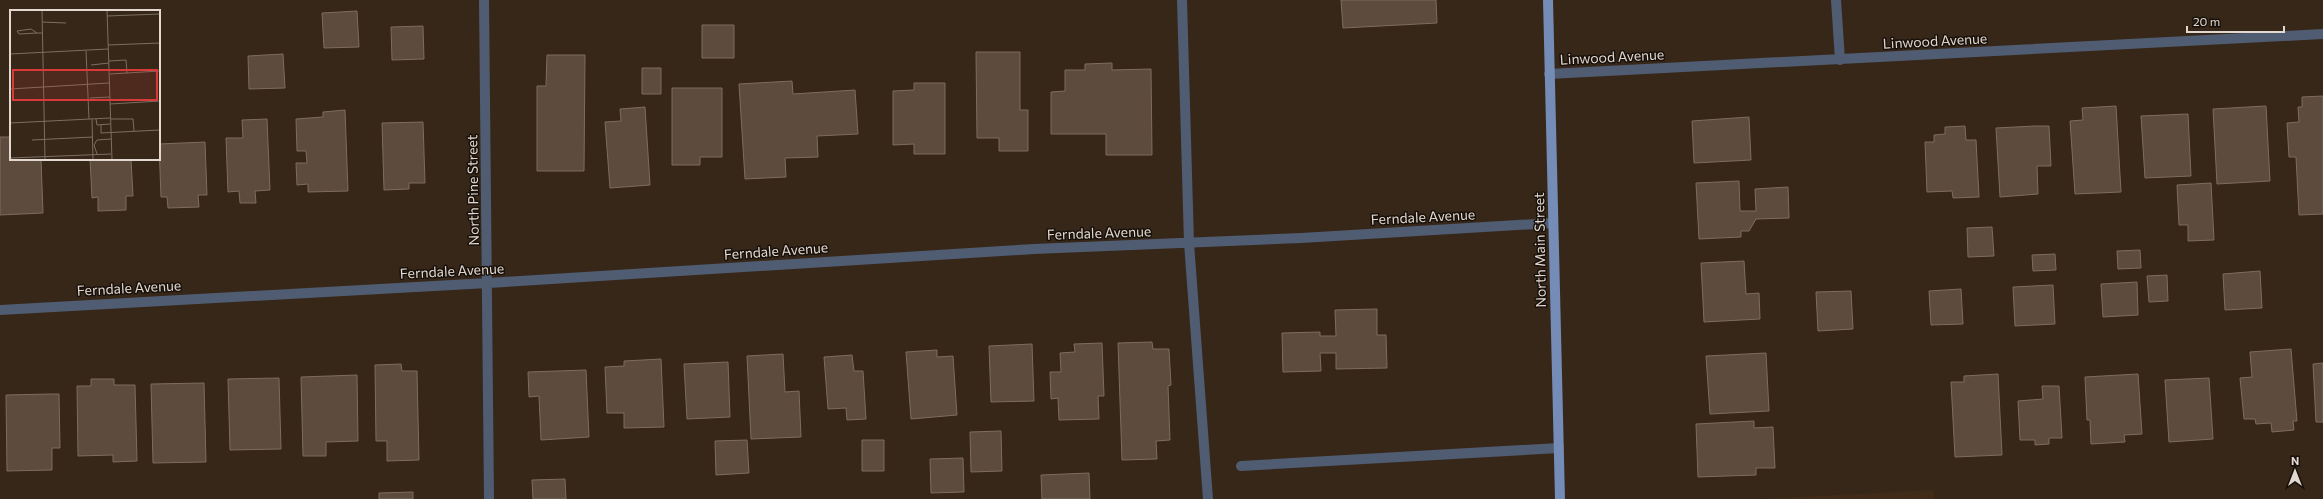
<svg xmlns="http://www.w3.org/2000/svg" width="2323" height="499" viewBox="0 0 2323 499" font-family="Commissioner,sans-serif">
<style>
.built{fill:#3f2b18}
.building{fill:#5d4c3d;stroke:#7f6c5d}
.lines{fill:none;stroke-linecap:round;stroke-linejoin:round}
.minor{stroke:#505c71;stroke-width:10}
.major{stroke:#748cb6;stroke-width:10}
.labels{text-anchor:middle;stroke-width:3;stroke-linejoin:round;paint-order:stroke}
.street-label{font-size:14px;fill:#e2d8cf;stroke:#18110b}
.inset-road{fill:none;stroke:#7b6e62;stroke-width:1}
.view{fill:#d73a39;fill-opacity:0.15;stroke:#d73a39;stroke-width:2}
.inset-edge{fill:none;stroke:#e2d8cf;stroke-width:2}
</style>
<rect width="100%" height="100%" fill="#362719"/>
<path class="built" d="M1934,490V499H1761Z"/>
<path class="building" d="M1341,0H1436L1437,23L1343,28Z
M357,11L359,47L324,48L322,13Z
M702,25H734V58H702Z
M423,26L424,59L392,60L391,27Z
M976,52H1020V110H1028V151H999V138H977Z
M283,54L285,88L249,89L248,56Z
M547,55H585L584,171H537V86H546Z
M1112,63V70L1151,69L1152,155H1106V134H1051V92L1065,91V70H1085V64Z
M642,68H661V94H642Z
M792,81L793,94L855,90L858,134L817,136L818,157L785,158L786,177L745,179L739,84Z
M914,83H945V154H914V144L893,145V91L914,90Z
M672,88H722V157H700V165H672Z
M2323,96V214L2299,215L2296,157H2289L2287,123L2299,122L2298,107H2302V97Z
M2116,106L2121,192L2075,194L2070,121L2083,120L2082,108Z
M2266,106L2270,181L2217,184L2213,109Z
M645,107L650,185L610,188L605,122L621,121L620,109Z
M345,110L348,191L308,192V184L297,185L296,163H307L306,151H297L296,119L323,117V112Z
M2188,114L2191,176L2145,178L2141,116Z
M1749,117L1751,160L1694,163L1692,121Z
M267,119L270,190L255,191L256,203H240L239,191L228,192L226,138H243L242,120Z
M423,122L425,183H409V189L384,190L382,123Z
M1965,126L1966,140H1976L1979,197L1953,198L1952,191L1927,192L1925,142H1934V135L1945,134V127Z
M2035,126H2049L2051,166H2037L2038,194L2000,197L1996,128Z
M0,137H11V159H41L43,213L0,215Z
M205,142L207,195H198L199,207L168,208L167,197H161L159,144Z
M90,159H131L133,196H126V210L98,211V197L92,198Z
M1739,181L1740,211H1756L1755,189L1788,187L1789,218L1756,219L1749,231H1741V237L1699,239L1696,183Z
M2211,183L2214,240L2188,241V225H2179L2177,185Z
M1992,227L1994,256L1968,257L1967,228Z
M2140,250L2141,268L2118,269L2117,251Z
M2055,254L2056,270L2033,271L2032,255Z
M1744,261L1746,294L1759,293L1760,319L1704,322L1701,263Z
M2260,271L2262,308L2225,310L2223,274Z
M2167,275L2168,301L2149,302L2147,276Z
M2137,282L2138,315L2103,317L2101,284Z
M2053,285L2055,324L2015,326L2013,287Z
M1961,289L1963,324L1931,325L1929,291Z
M1851,291L1853,329L1818,331L1816,292Z
M1377,309V335H1386L1387,368L1336,369V353H1320L1321,371L1283,372L1282,333L1320,332V336H1336L1335,310Z
M1152,342L1153,349H1169L1171,385L1168,386L1170,440L1156,441L1157,459L1122,460L1118,343Z
M1102,343L1104,396H1098L1099,419L1059,420L1058,398L1051,399L1050,372H1061L1060,353L1075,352L1074,344Z
M1032,344L1034,401L991,402L989,346Z
M2291,349L2297,421H2293L2294,430L2272,432L2271,423L2256,424L2255,419H2244L2240,378L2252,377L2250,352Z
M937,350V357L953,356L957,415L911,419L906,352Z
M1766,353L1769,411L1710,414L1706,356Z
M783,354L785,392L799,391L801,437L751,439L747,356Z
M852,355L854,371H863L866,419L847,420L846,408L828,409L824,357Z
M661,359L664,427L624,428V413H607L605,367L624,366V361Z
M728,362L730,417L687,419L684,364Z
M2323,363V422H2316L2313,364Z
M401,364L402,371H417L419,460L387,461V441H376L375,365Z
M586,370L589,437L541,440L539,396L529,397L528,372Z
M1998,374L2002,455L1955,457L1951,382H1964V376Z
M2138,374L2142,434L2124,435L2125,442L2091,444L2090,420H2087L2085,377Z
M357,375L358,441L326,442V456H303L301,377Z
M279,378L281,449L230,450L228,379Z
M2209,378L2213,439L2169,442L2165,380Z
M91,379H114V385H135L137,461L113,462V455L78,456L77,386H91Z
M204,383L206,462L153,463L151,384Z
M2042,386H2059L2062,438H2049V444L2035,445V440H2020L2018,401L2043,399Z
M51,394H59L60,448H52V470L7,471L6,395Z
M1754,421V428L1773,427L1775,468H1756V475L1698,477L1696,424Z
M1001,431L1002,471L971,472L970,432Z
M747,440L749,473L716,475L715,441Z
M862,440H884V471H862Z
M963,458L964,492L931,493L930,459Z
M1089,473L1090,499H1042L1041,475Z
M565,479L566,499H533L532,480Z
M413,492V499H379V493Z"/>
<g class="lines">
<path class="minor" d="M484,0L489,499
M1182,0L1189,243L1208,499
M1836,0L1840,60
M1549,74L2323,34
M0,310L488,283L1034,249L1301,238L1553,223
M1241,466L1559,448"/>
<path class="major" d="M1548,0L1560,499"/>
</g>
<g class="labels">
<g class="street-label">
<text transform="translate(1935 41) rotate(-3)" y="5">Linwood Avenue</text>
<text transform="translate(1612 57) rotate(-3)" y="5">Linwood Avenue</text>
<text transform="translate(473 190) rotate(-91)" y="5">North Pine Street</text>
<text transform="translate(1423 217) rotate(-3)" y="5">Ferndale Avenue</text>
<text transform="translate(1099 233) rotate(-2)" y="5">Ferndale Avenue</text>
<text transform="translate(1540 250) rotate(-91)" y="5">North Main Street</text>
<text transform="translate(776 251) rotate(-4)" y="5">Ferndale Avenue</text>
<text transform="translate(452 271) rotate(-3)" y="5">Ferndale Avenue</text>
<text transform="translate(129 288) rotate(-3)" y="5">Ferndale Avenue</text>
</g>
</g>
<g transform="translate(10 10)">
<rect width="150" height="150" fill="#362719"/>
<path class="inset-road" d="M32,0L35,150M97,0L102,150M97,6L150,4M32,12L56,13M27,23L9,24L7,21L21,19L27,23H32M98,35L150,33M76,41L79,109M0,44L98,39M99,51L116,50L117,63M81,55L99,53M100,64L150,61M0,79L99,73M80,88L100,87M100,94L150,91M82,109L83,150M86,109L87,115L100,114M101,109H123L124,121M0,113L100,108M91,115V123L150,120M22,130L83,127M87,144L84,135L87,130L101,129M0,148L101,144"/>
<path class="view" d="M3,60H147V90H3Z"/>
<rect width="150" height="150" class="inset-edge"/>
</g>
<g transform="translate(2295 471)" stroke="#18110b" stroke-width="3" paint-order="stroke">
<path d="M0-3L7 15L0 10L-7 15Z" fill="#e2d8cf"/>
<text y="-6" font-size="11" font-weight="bold" text-anchor="middle" fill="#e2d8cf">N</text>
</g>
<path d="M2187 26v6h97v-6" fill="none" stroke="#e2d8cf" stroke-width="2"/>
<text x="2193" y="26" font-size="12" fill="#e2d8cf" stroke="#18110b" stroke-width="3" paint-order="stroke">20 m</text>
</svg>
